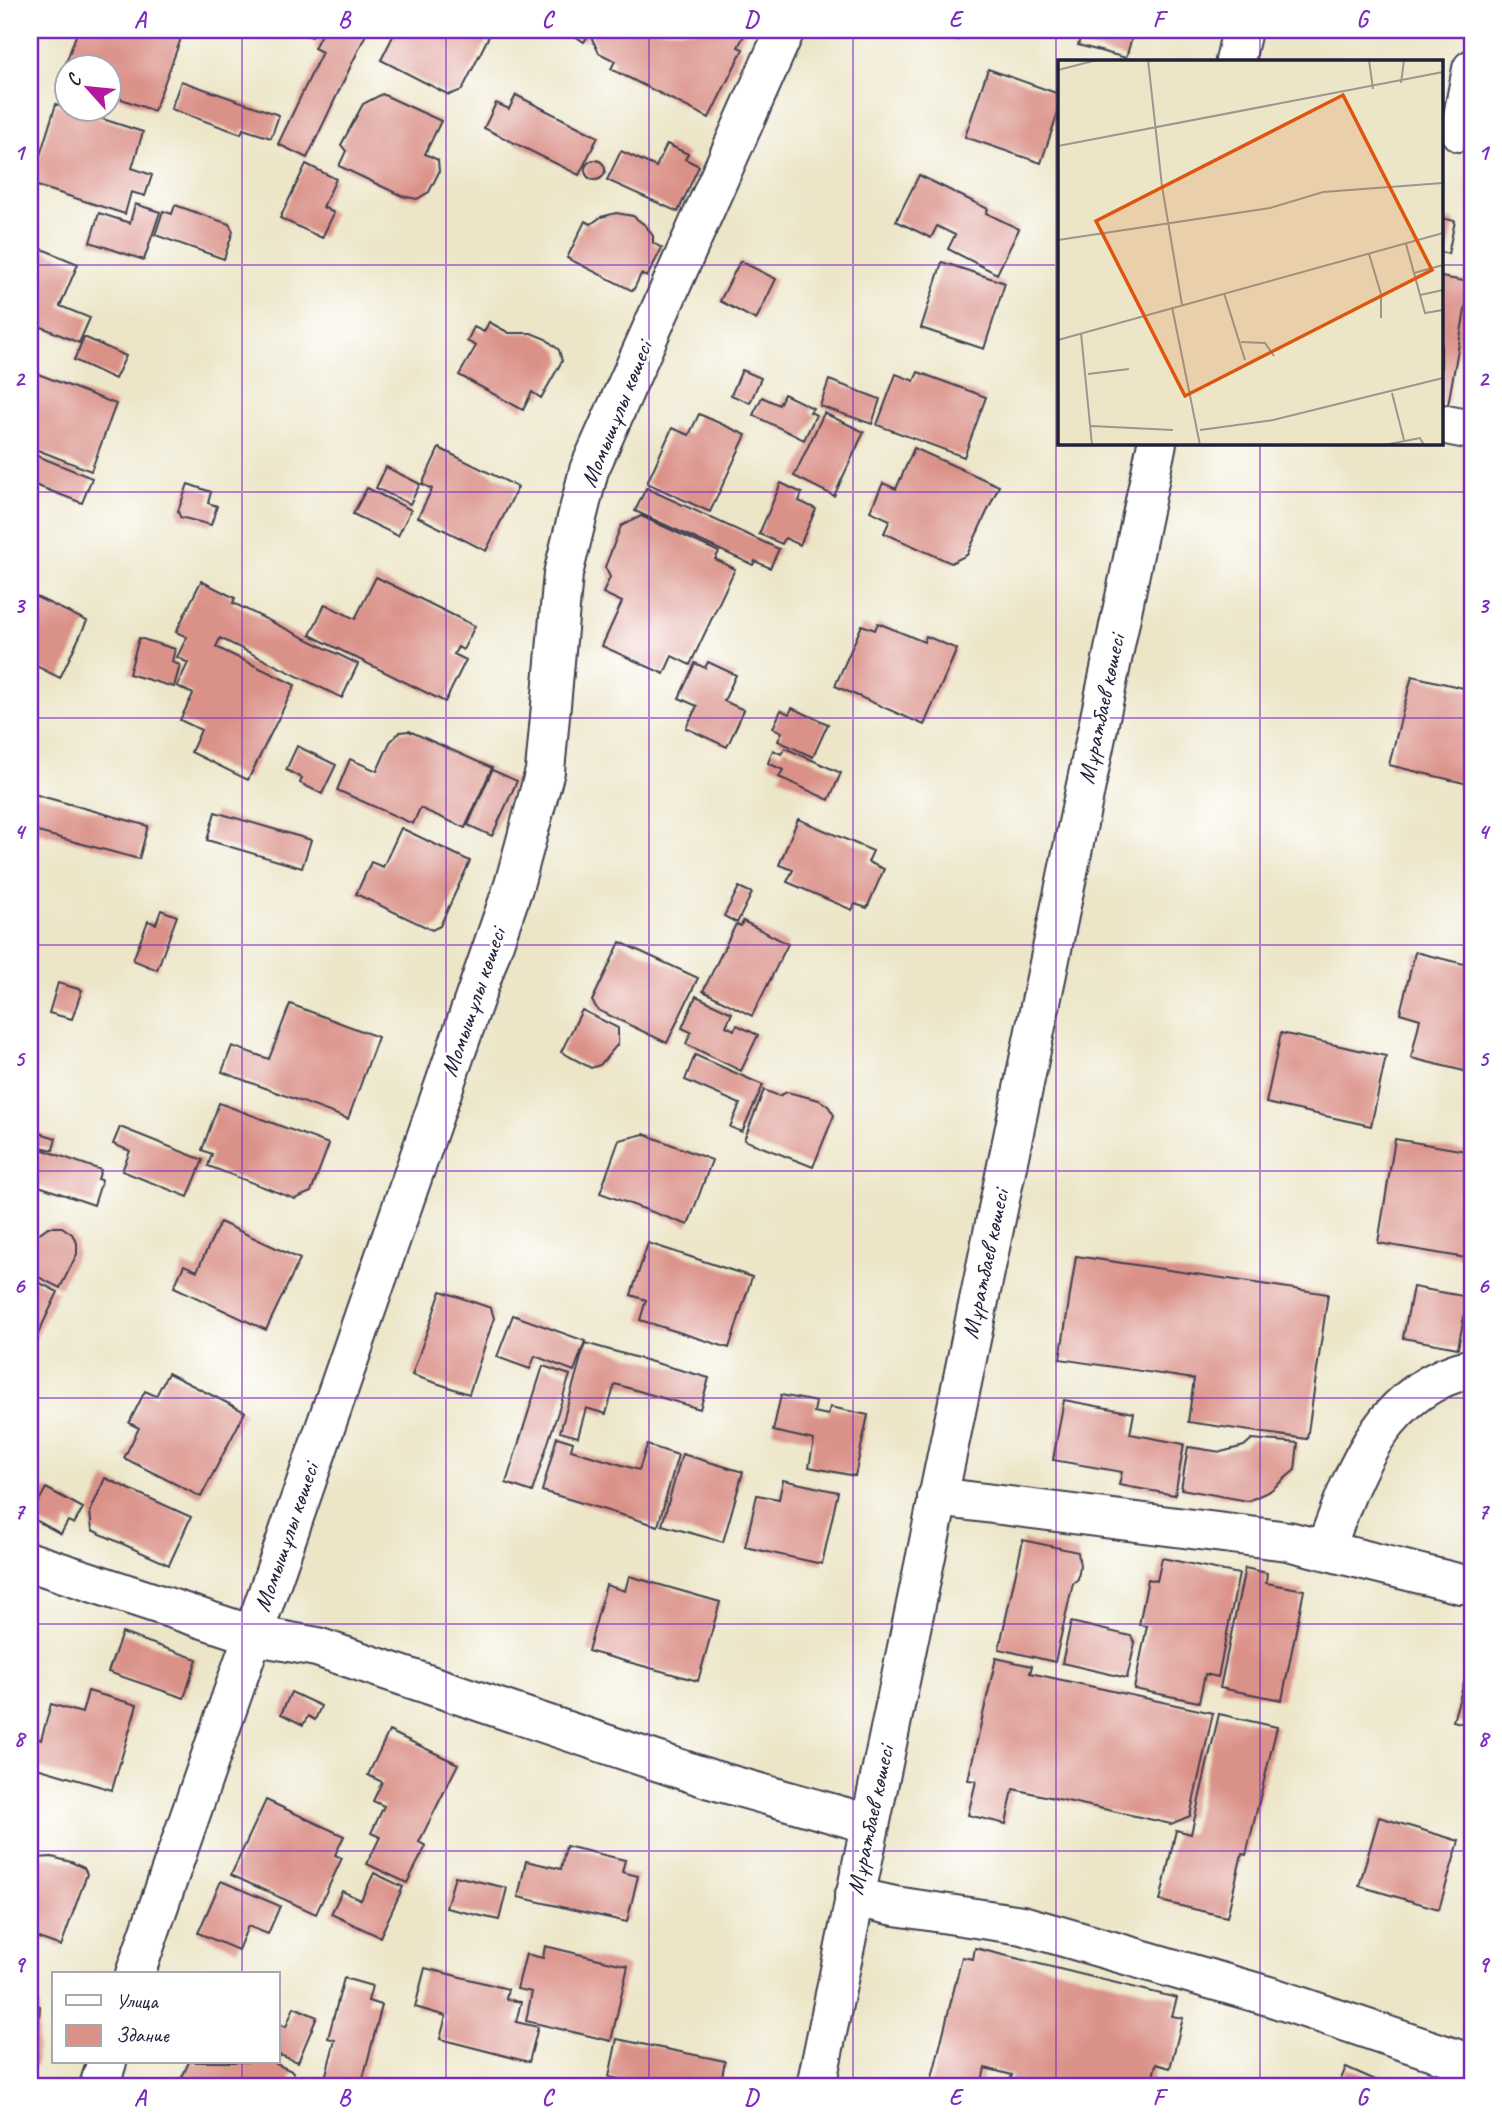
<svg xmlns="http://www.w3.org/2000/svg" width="1502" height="2116" viewBox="0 0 1502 2116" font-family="Caveat,sans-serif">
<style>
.building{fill:#da9188}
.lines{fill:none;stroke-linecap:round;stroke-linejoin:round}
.minor-casing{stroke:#403f50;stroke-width:42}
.minor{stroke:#fff;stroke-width:38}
.grid{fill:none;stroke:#7b2cbf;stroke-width:2;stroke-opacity:0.55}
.labels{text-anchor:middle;stroke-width:6;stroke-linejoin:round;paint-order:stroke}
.street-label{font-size:24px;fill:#22223b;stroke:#fff}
.inset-road{fill:none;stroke:#9b978f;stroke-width:2}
.view{fill:#de560e;fill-opacity:0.15;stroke:#de560e;stroke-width:3.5}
.inset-edge{fill:none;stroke:#22223b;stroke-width:3.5}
.neatline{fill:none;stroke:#7b2cbf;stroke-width:2.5}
.grid-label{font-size:23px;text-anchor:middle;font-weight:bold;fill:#7b2cbf}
</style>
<rect width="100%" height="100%" fill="#fff"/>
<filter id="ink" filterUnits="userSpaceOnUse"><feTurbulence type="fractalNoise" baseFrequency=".0143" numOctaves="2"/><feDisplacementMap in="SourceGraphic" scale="14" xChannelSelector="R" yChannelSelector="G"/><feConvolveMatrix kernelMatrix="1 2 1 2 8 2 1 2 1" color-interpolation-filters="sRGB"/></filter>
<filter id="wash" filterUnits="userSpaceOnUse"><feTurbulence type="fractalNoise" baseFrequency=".00686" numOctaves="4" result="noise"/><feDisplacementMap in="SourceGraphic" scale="28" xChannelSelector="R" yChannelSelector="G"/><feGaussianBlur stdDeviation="1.57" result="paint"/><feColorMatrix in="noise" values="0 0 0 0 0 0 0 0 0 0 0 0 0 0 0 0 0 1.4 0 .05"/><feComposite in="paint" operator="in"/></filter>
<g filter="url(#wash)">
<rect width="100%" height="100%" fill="#ece5c7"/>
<g id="blocks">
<path class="building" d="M78,30H176L183,33L154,111L108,94V66H66V78L61,76Z
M291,30H314L312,37Z
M323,30H368L307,158L278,144L322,52L314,48Z
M396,30H492L462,90L449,95L381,60Z
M566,30H592L584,42Z
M595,30H747L738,47L743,49L709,118L611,69L615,61L599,53L591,37Z
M934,30H962L958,40Z
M1083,30H1134L1126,58L1078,45Z
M988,69L1059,94V109L1041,163L965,137Z
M181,81L279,115L271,138L243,129L241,134L171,109Z
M382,94L441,121L425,154L438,160L439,172L429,192L417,199L402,196L339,166L346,151L341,145L363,104Z
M516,95L598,137L579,175L484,128L496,103L509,109Z
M56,104L143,132L132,168L152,175L145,196L131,192L125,214L31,184Z
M667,144L688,154L685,159L699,166L678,212L607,180L621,151L656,167Z
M585 170a10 10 0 1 1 20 0a10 10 0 1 1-20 0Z
M306,164L336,179L323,207L334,213L322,238L280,218Z
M919,175L988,209L986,213L1019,229L997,274L948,249L955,235L937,226L931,238L896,221Z
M135,204L160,212L144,260L90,242L99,213L130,223Z
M175,205L229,224L233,231L224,259L155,235L163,211L172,214Z
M616,213L633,216L646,226L653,236V243L662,248L647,277L641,274L633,291L567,258L585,221L591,224L601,217Z
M1441,218L1455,221L1448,254L1441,252Z
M30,244L78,264L60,306L90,318L79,343L30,322Z
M740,261L776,279L756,320L720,301Z
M942,262L1005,283L984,349L921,328Z
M1441,277L1470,282L1448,405L1441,404Z
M489,322L509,333H531L546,339L559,350L562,361L541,398L532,392L523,410L459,375L476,346L467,341L474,327L484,332Z
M84,337L126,356L115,379L74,360Z
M742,370L761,378L750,403L731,395Z
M33,372L116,404L91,471L30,447V379Z
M918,372L986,397L964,457L877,425L896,374L914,381Z
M829,380L880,399L872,424L820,406Z
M784,394L813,408L810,412L816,415L804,440L753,415L762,397L779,405Z
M824,413L864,432L834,496L794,476Z
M699,414L746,435L710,512L647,483L672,428L689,435Z
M439,448L518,487L486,551L418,517L432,489L422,484Z
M914,448L999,486L967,555L951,563L884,533L890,520L870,511L883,483L896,489Z
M30,453L92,478L82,503L30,483Z
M386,467L420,484L410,504L376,488Z
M781,483L802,493L799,501L816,509L800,545L785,538L782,544L759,534Z
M188,484L211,492L208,503L217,506L211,525L180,517L178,511Z
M367,488L411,510L398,536L353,514Z
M646,488L779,549L770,568L755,561L753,565L635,511Z
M641,516L719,552L715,559L735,569L690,665L672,656L664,674L602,646L622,602L603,593L610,577L605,567L621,526Z
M376,577L475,626L463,650L458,647L454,654L466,660L445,702L310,635L325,604L355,619Z
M201,581L235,598L233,603L358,664L342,698L220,638L216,647L295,685L248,780L191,752L201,730L180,720L193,694L177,686L188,663L177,657L187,637L176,632Z
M30,594L87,621L60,678L30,663Z
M878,623L924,642L926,636L957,649L924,725L835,686L862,625L875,630Z
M139,638L175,649L172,662L180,665L174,687L129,674Z
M708,662L736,675L724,701L744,710L727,747L686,728L697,706L679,698L695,663L705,668Z
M1412,676L1472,690V785L1389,765Z
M792,708L828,724L813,757L778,741L782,732L773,728L781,710L789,714Z
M409,731L492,768L465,828L420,808L413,824L337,790L350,759L377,771L390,742L400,732Z
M297,746L336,765L322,794L300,783L302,778L286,770Z
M785,748L841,773L829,800L779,777L783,770L768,763L773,750L781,754Z
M492,770L517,781L492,836L468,825Z
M30,793L148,826L139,859L30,830Z
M215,812L311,840L302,868L207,840Z
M798,819L873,851L868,862L884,869L867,908L855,904L852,910L787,882L793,870L779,865Z
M401,828L470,861L440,926L432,930L356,894L371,862L383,867Z
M739,887L752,893L737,923L724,916Z
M161,910L177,916L157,970L133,960L148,921L156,924Z
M743,921L788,944L752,1016L703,991L736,924L741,926Z
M620,942L698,978L667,1043L598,1010L592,1001Z
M1415,952L1472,966V1073L1411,1058L1420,1019L1400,1013Z
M58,983L82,990L72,1019L49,1013Z
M696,996L732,1013L726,1026L734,1030L737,1025L758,1035L741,1071L686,1044L691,1032L682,1028Z
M290,1004L378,1037L348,1119L222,1072L232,1046L269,1059Z
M582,1010L618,1028V1044L600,1065L591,1068L561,1052Z
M1281,1033L1386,1056L1371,1126L1266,1103Z
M695,1055L763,1085L742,1132L730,1127L740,1104L685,1080Z
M764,1090L779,1096L787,1092L819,1100L828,1106L834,1115L813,1167L744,1140Z
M219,1103L329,1144L311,1192L295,1199L208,1166L212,1154L202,1150Z
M120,1127L203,1160L188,1197L122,1171L130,1151L113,1144Z
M30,1130L56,1138L53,1150L36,1146L34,1152L30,1151Z
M644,1134L712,1160L688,1225L600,1193L619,1140Z
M1395,1139L1472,1152V1259L1378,1243Z
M41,1149L101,1170L98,1179L102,1180L94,1205L30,1183Z
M220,1222L300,1259L266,1330L174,1287L184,1265L197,1271Z
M48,1227H62L72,1234L77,1243V1254L60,1288L30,1273V1249L37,1235Z
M648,1243L752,1277L729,1348L640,1320L646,1300L631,1295Z
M1076,1256L1328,1294L1307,1439L1188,1422L1194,1379L1060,1359Z
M30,1278L58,1292L35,1340L30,1337Z
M1413,1287L1468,1297L1458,1348L1403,1338Z
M441,1291L491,1308L494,1318L469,1394L412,1375Z
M513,1315L585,1341L574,1371L535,1356L530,1369L497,1357Z
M585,1343L709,1378L700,1409L615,1384L606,1414L586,1408L578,1437L560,1432Z
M543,1366L570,1375L532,1492L506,1483Z
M168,1373L245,1412L201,1497L124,1458L139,1428L129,1423L145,1391L156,1396Z
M781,1395L816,1402L814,1412L828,1415L830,1407L868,1415L855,1476L809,1467L814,1440L773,1431Z
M1064,1400L1134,1413L1130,1434L1184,1444L1175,1495L1119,1485L1122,1472L1053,1460Z
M557,1437L573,1442L571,1450L639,1470L647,1445L678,1455L658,1526L542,1491Z
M1252,1439L1298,1443L1295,1470L1270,1491L1248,1501L1181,1489L1188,1447L1221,1452L1244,1446Z
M682,1454L743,1472L723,1542L662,1525Z
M105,1478L191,1517L169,1565L92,1530L90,1512Z
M783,1480L838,1492L822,1564L745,1547L757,1495L779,1499Z
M46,1488L83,1508L74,1524L68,1521L61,1534L30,1517Z
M1023,1540L1078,1552L1080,1566L1078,1579L1073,1583L1055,1662L999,1649Z
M1162,1558L1239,1574L1218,1677L1205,1674L1199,1702L1134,1689L1147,1626L1139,1625L1148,1579L1157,1581Z
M1245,1568L1267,1573L1266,1583L1304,1590L1282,1700L1220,1688Z
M629,1576L720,1602L698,1681L588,1651L606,1585L625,1591Z
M1071,1622L1131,1636L1135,1643L1127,1678L1062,1663Z
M122,1633L197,1659L184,1698L108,1672Z
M1472,1655V1726L1453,1721Z
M996,1658L1032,1666L1030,1673L1213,1713L1190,1816L1171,1824L1013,1789L1006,1824L968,1815L976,1781L968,1780Z
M88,1691L137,1705L112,1790L30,1766V1736L41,1740L51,1704L82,1713Z
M291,1692L321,1706L315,1720L308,1716L303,1725L281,1714Z
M1219,1714L1277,1727L1246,1855L1242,1854L1227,1917L1160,1901L1176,1830L1191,1834Z
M389,1731L458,1764L419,1842L426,1846L407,1883L367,1864L380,1837L371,1833L384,1806L373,1801L382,1782L368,1775Z
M266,1800L344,1836L335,1855L342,1858L316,1914L231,1875Z
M1379,1817L1459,1841L1439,1909L1359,1886Z
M566,1846L625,1860L622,1872L638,1876L627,1922L518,1897L526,1861L561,1869Z
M30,1856L37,1858L52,1857L71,1862L84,1868L87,1874L61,1946L30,1935Z
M374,1873L403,1887L380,1937L331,1914L342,1891L361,1900Z
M455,1876L507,1888L499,1920L446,1908Z
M221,1881L280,1906L268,1934L248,1926L238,1950L198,1933Z
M545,1946L628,1966L611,2041L526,2021L532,1992L517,1989L526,1954L543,1958Z
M975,1948L1177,1998L1172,2016L1183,2018L1170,2068L1156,2064L1151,2086H1051L1033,2082L1032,2086H1025L1009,2082L1012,2075L985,2068L981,2086H930L962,1957L973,1959Z
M425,1968L508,1989L506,1999L521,2002L516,2022L538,2027L529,2062L440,2039L446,2016L415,2007Z
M344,1978L372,1986L368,2001L382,2005L361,2086H323L335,2040L328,2038Z
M30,2003L40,2006L36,2067L30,2066Z
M294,2007L317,2017L298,2062L280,2055L278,2060V2024L286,2027Z
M617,2039L725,2061L720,2086H655L609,2077Z
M189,2062H277L276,2064L294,2072L288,2086H205L182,2077Z
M1346,2067L1389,2086H1338Z"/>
</g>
</g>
<g filter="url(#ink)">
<use href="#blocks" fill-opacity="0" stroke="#403f50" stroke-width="2"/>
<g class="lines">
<defs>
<path id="minor" d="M1235,61L1242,30
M1460,132L1472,69
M1441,424L1472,430
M937,1497L1288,1541L1461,1584
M1325,1550C1354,1472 1381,1389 1472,1368
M30,1562L252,1635L317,1647L710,1779L870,1824
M854,1897L895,1906L1022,1925L1272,1997L1472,2064
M135,1974L514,885L545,771L563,574L589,470L785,30
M99,2086L107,2062
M816,2086L1157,443"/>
</defs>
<use href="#minor" class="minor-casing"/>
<use href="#minor" class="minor"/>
</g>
</g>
<path class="grid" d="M242,30V1974M446,30V2086M649,30V2086M853,30V2086M1056,30V2086M1260,30V61M30,265H1059M1441,265H1472M1260,443V2086M30,492H1472M30,718H1472M30,945H1472M30,1171H1472M30,1398H1472M30,1624H1472M30,1851H1472M242,2062V2086"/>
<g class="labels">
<g class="street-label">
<text transform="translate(616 414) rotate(-68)" y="8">Момышұлы көшесі</text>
<text transform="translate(1101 709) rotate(-78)" y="8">Мұратбаев көшесі</text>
<text transform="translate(473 1002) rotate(-71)" y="8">Момышұлы көшесі</text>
<text transform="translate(985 1264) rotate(-78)" y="8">Мұратбаев көшесі</text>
<text transform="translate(286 1537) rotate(-71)" y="8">Момышұлы көшесі</text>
<text transform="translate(870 1820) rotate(-78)" y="8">Мұратбаев көшесі</text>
</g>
</g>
<g transform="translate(1058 60)">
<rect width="385" height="385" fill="#ece5c7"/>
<path class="inset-road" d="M90,0L104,126L124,245M311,0L315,29M0,10L39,0M343,23L346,0M0,86L385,12M0,180L212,148L265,132L385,123M348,184L367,253L385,250M311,194L323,234V258M356,213L385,205M166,233L187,300M362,235L385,230M114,247L142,385M23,273L34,385M0,280L385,173M183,282L207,283L216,296M30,314L71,309M334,333L346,380M33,366L115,370M142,370L215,360L385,318M326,385L362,378L366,385"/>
<path class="view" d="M285,35L374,210L127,336L38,161Z"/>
<rect width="385" height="385" class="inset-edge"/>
</g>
<rect width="1502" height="2116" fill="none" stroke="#fff" stroke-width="77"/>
<rect x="52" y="1972" width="228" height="91" fill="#ffffff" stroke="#a7a7b1" stroke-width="2"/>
<rect x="66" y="1995" width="35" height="10" fill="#ffffff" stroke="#a7a7b1" stroke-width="2"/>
<text x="116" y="2008" font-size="21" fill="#22223b">Улица</text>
<rect x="66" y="2025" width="35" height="21" fill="#da9188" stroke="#a7a7b1" stroke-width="2"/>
<text x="116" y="2042" font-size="21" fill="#22223b">Здание</text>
<g transform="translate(88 88) rotate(297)"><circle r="33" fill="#ffffff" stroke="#a7a7b1" stroke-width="2"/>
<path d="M0-5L12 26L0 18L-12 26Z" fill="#b5179e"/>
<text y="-10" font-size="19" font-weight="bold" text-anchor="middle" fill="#22223b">С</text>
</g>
<rect x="38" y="38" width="1426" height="2040" class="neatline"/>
<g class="grid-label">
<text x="140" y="27">A</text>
<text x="344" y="27">B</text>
<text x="547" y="27">C</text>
<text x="751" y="27">D</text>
<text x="955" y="27">E</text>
<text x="1158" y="27">F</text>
<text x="1362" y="27">G</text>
<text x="19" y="160">1</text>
<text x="1483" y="160">1</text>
<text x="19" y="386">2</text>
<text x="1483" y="386">2</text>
<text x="19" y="613">3</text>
<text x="1483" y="613">3</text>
<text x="19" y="839">4</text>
<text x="1483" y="839">4</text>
<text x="19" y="1066">5</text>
<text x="1483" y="1066">5</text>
<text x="19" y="1293">6</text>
<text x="1483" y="1293">6</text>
<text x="19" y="1519">7</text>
<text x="1483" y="1519">7</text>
<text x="19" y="1746">8</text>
<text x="1483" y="1746">8</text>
<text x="19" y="1972">9</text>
<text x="1483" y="1972">9</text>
<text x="140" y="2105">A</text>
<text x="344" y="2105">B</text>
<text x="547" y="2105">C</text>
<text x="751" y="2105">D</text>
<text x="955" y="2105">E</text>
<text x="1158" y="2105">F</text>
<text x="1362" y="2105">G</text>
</g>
</svg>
